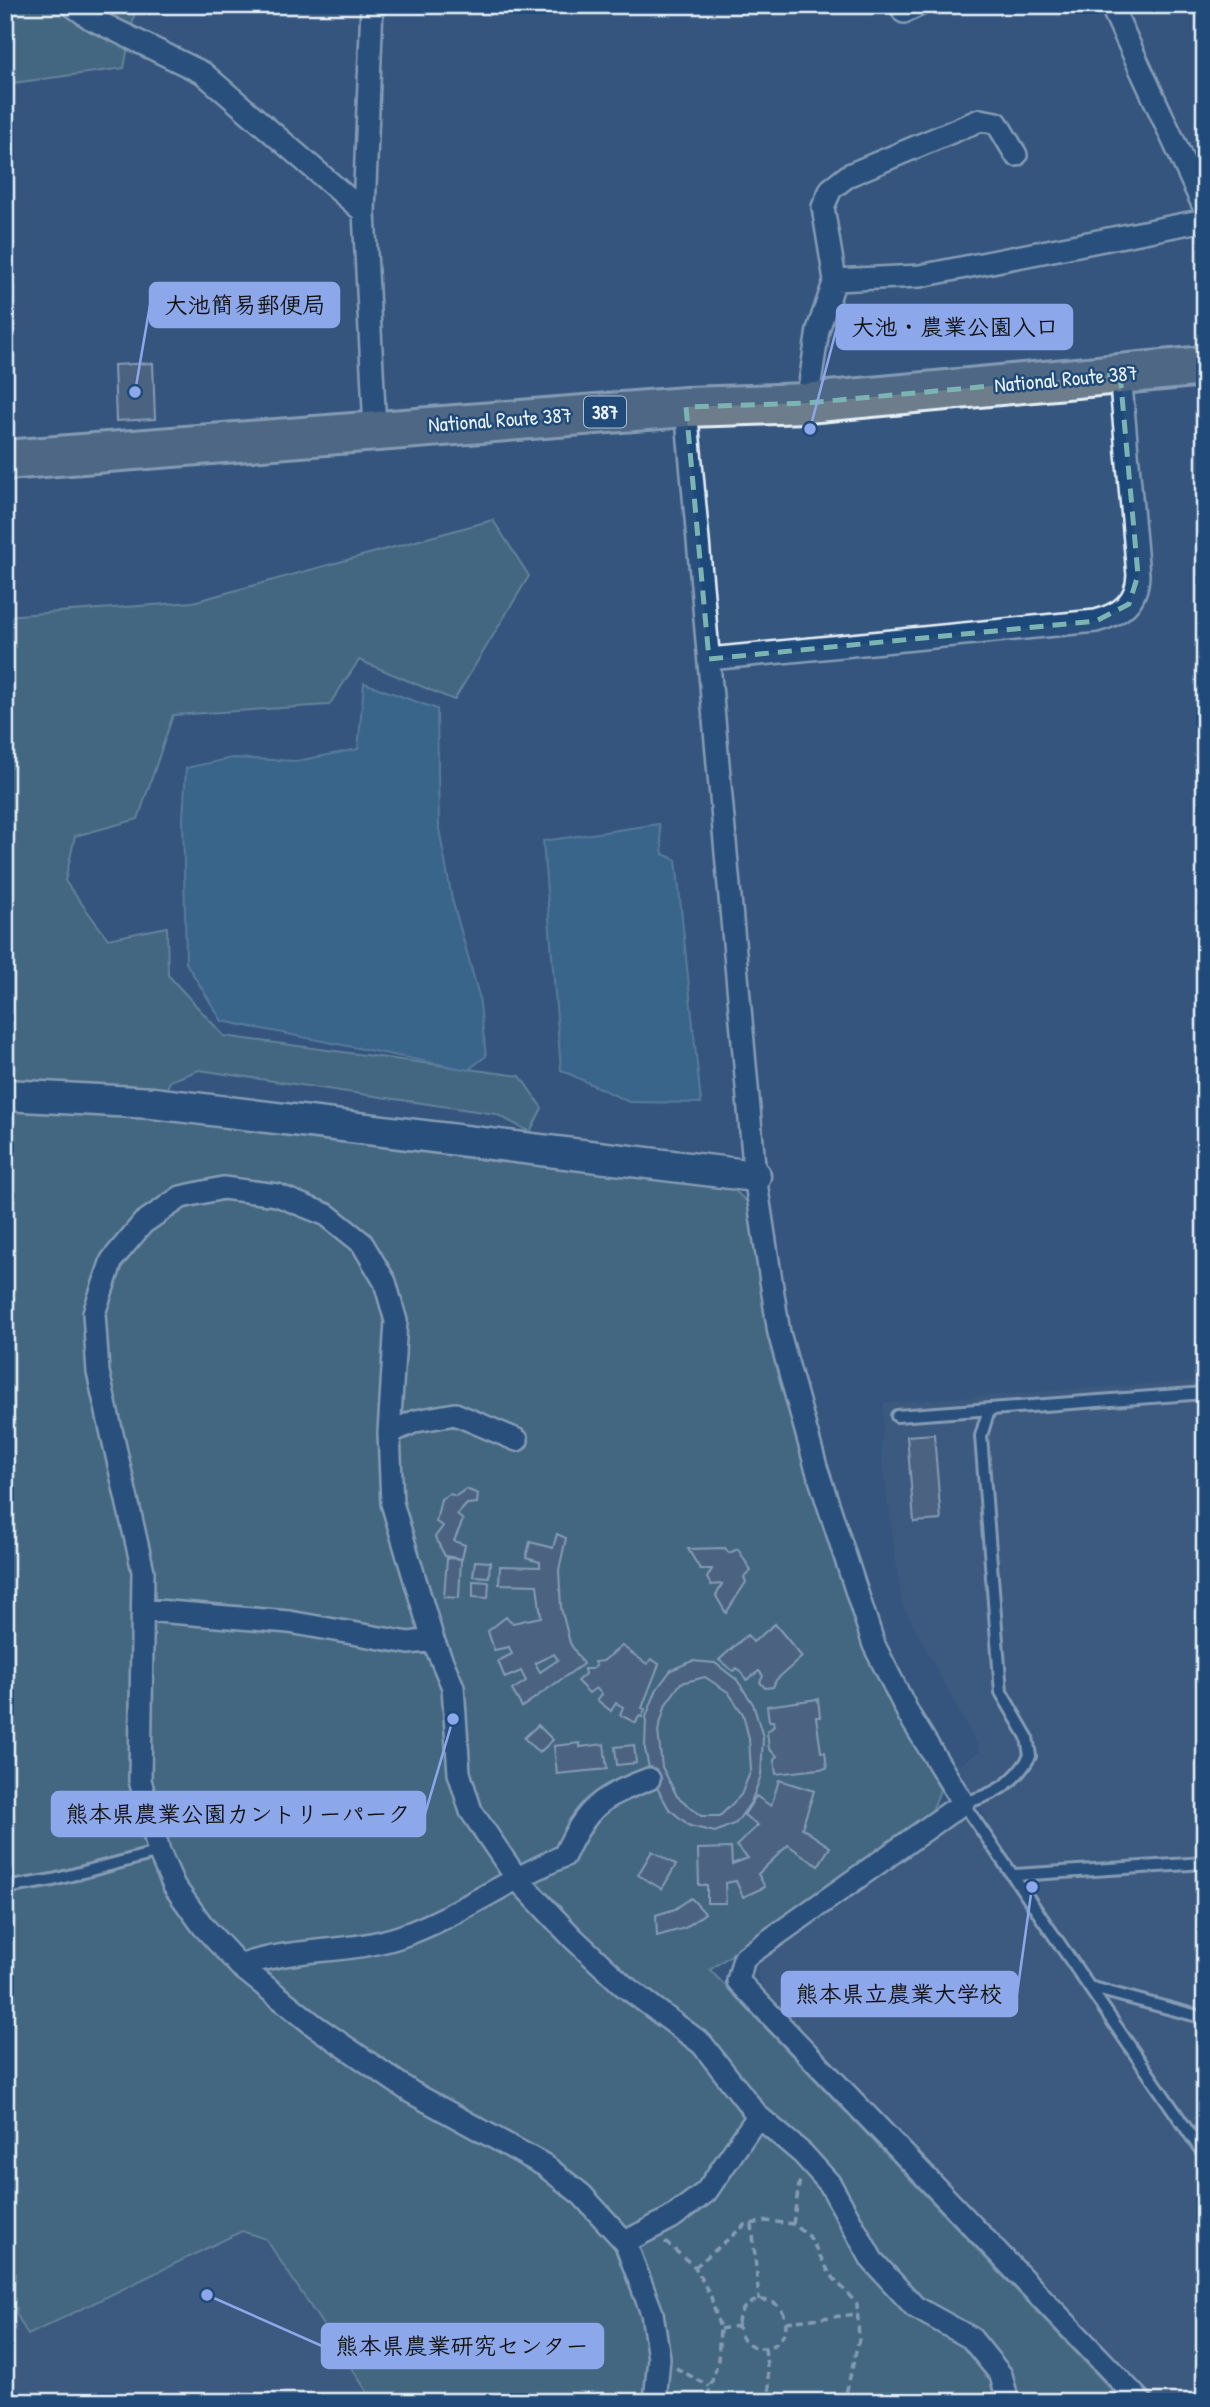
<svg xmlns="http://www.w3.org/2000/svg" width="1210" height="2407" viewBox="0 0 1210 2407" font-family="'Patrick Hand','Klee One',sans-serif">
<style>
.built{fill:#445e80}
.green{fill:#557d84;stroke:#9eb7be;stroke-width:2}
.water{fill:#40789a;stroke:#83a8c0;stroke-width:2}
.building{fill:#677286;stroke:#e8f1f8;stroke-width:2;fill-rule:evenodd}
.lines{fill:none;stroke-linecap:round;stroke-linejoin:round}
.lane-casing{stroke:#e8f1f8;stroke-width:16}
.street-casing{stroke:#e8f1f8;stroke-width:26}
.secondary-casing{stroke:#e8f1f8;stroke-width:35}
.highway-casing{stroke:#e8f1f8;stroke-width:44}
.path{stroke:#e8f1f8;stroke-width:3.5;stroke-dasharray:7 5;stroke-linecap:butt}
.lane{stroke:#1f4a7a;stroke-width:10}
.street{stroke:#1f4a7a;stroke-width:21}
.secondary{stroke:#1f4a7a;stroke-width:30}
.highway{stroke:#6d7d8c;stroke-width:38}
.marked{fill:none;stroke:#7cb4b3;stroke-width:5;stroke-dasharray:14 9;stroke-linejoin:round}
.labels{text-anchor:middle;stroke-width:5;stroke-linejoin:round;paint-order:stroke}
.shield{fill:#1f4a7a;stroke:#acbfd2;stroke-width:2}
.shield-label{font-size:19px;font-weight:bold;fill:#e8f1f8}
.street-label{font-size:21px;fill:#e8f1f8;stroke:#1f4a7a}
.leader{fill:none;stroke:#8da8ea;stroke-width:2.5}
.callout-dot{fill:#8da8ea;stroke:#1f4a7a;stroke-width:2.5}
.callout{fill:#8da8ea;stroke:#8da8ea;stroke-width:2.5}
.callout-label{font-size:23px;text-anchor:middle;font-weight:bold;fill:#111}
</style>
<rect width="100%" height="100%" fill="#35567e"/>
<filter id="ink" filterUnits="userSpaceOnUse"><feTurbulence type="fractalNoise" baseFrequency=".0143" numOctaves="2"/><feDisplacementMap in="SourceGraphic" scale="14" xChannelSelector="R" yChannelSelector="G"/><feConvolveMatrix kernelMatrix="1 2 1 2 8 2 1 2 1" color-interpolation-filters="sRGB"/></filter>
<g filter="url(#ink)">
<path class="built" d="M1205,1380V2402H1156L765,1993L756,1973L765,1952L959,1818L989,1821L957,1767L980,1751L902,1604L881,1453L884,1403Z
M5,2205L28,2335L242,2231L266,2239L374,2402H5Z"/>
<path class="green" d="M5,5H136L124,68L5,84Z
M493,520L529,576L454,700L359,660L329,705L173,715L138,819L75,836L65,881L108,939L167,927L168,975L224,1036L520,1076L542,1108L530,1132L496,1114L199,1070L170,1081L155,1117L728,1185L751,1205L769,1336L863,1648L940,1790L932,1811L710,1970L1123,2402H374L266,2239L242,2231L28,2335L16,2313L17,2308L5,2311V616L193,602Z"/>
<path class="water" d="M364,683L437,709L439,829L452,899L479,996L486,1056L468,1070L222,1021L186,963L183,819L186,768L232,758L297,761L358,749Z
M659,824L663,854L676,860L701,1103L629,1102L561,1070L543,841Z"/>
<path class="building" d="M153,363L155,419L116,421L114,365Z
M934,1434L941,1520L914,1522L907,1436Z
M466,1489L478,1494L477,1503L467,1504L457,1515L463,1520L454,1541L465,1545L462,1559L445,1556L435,1537L443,1526L436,1522L441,1499L450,1494L456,1496Z
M557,1534L566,1538L559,1570L561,1608L570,1643L583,1664L522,1707L512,1690L526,1681L521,1671L505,1678L498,1661L512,1654L509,1647L494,1650L488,1631L506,1617L513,1623L541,1617L537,1585L499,1584L500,1566L540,1567V1562L526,1558L530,1542L553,1548ZM554,1654L558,1660L540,1672L535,1663Z
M725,1548L729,1553L738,1549L751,1571L744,1577L746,1582L726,1613L716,1596L722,1584L711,1585L707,1578L712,1569H700L688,1549Z
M447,1558L461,1559L459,1598L444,1597Z
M475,1561L490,1562L489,1577L473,1576Z
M473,1581L489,1582L488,1598L473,1597Z
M775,1624L802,1657L776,1680L773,1687L765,1688L760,1682L763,1676L759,1671L747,1680L737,1668L733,1671L719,1660L747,1635L753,1642Z
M622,1646L647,1664L651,1659L659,1664L642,1708L645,1709L642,1717L639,1716L636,1723L620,1715L623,1707L616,1703L611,1711L597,1700L602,1694L596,1688L589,1693L577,1681L585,1674L584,1669H592L596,1666L594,1662L603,1661Z
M692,1661L715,1663L737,1680L753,1704L763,1737L761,1776L751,1802L736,1823L715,1832L690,1826L669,1809L651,1777L645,1749L646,1717L657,1689L671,1670ZM705,1677L728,1692L743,1714L749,1739L751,1770L741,1795L720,1816H701L677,1796L662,1767L658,1731L666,1704L681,1683Z
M818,1699L820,1717H816L821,1752H825L827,1768L776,1774L774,1760L777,1756L769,1749L767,1732L774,1726L773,1721H769L767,1706Z
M538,1725L553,1740L539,1753L524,1738Z
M580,1743V1747L604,1744L607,1769L557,1774L554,1746Z
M634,1745L636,1763L617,1765L615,1747Z
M779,1780L814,1791L802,1828L830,1847L818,1866L788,1845L758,1874L765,1887L743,1897L736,1881L725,1883L726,1903H707V1885H699L698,1849L731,1848L732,1864L748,1858L736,1846L758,1825L744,1815L756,1796L771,1806Z
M652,1851L676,1865L662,1889L638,1875Z
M691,1898L705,1913L685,1928L657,1936L656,1915L675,1909Z"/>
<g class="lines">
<defs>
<path id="lane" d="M989,1409L981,1436L1001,1692L1027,1737L1030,1756C1014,1784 994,1795 963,1803L1205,2156
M897,1416L1205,1393
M1015,1875L1205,1863
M5,1888L53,1880L159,1852
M1089,1987L1205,2018"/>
<path id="street" d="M72,5L90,18L203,73L364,212
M372,5L364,212L375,429
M1111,5L1205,209
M904,12L919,5
M835,280L920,276L1205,220
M807,403L818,330L835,280L823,207L831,189L849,175L980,120L997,123L1016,155
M686,407L755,1176L779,1333L816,1467L874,1645L909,1715L963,1803L744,1958L738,1981L1141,2402
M709,659L1096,621C1121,614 1137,602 1138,575L1120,374
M389,1433L416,1421L455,1414L517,1440
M145,1610L289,1622L409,1643L433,1640
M240,1966C291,1947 347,1954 399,1937C457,1917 508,1879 564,1856C587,1807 599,1798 649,1779
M625,2242L671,2218L706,2192L758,2116
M655,2402L659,2358L652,2313L625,2242L582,2195L544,2165L411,2092L315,2026L240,1966L203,1926L174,1886L159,1852L140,1780L143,1571L98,1372L94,1313L112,1260L143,1223L181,1197L223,1188L277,1195L327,1215L362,1243L385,1282L396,1321L389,1433L392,1503L433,1640L453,1687L459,1773L471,1811L518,1880L573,1938L623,1985L702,2044L758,2116L803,2154L830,2184L872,2260L915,2307L971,2338L1001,2375L1008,2402"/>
<path id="secondary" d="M5,1095L153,1103L755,1176"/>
<path id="highway" d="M5,460L686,407L807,403L1205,366"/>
</defs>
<use href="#lane" class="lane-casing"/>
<use href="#street" class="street-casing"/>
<use href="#secondary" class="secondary-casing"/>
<use href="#highway" class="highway-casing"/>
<path class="path" d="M752,2224L759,2300
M793,2224L800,2178
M665,2242L695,2267L711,2297L720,2329L718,2360L706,2402
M695,2267L745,2225L766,2221L793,2224L809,2236L830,2274L857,2304L859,2339L844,2402
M738 2324a24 24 0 1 1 48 0a24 24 0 1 1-48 0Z
M786,2322L858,2314
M720,2329L737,2326
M765,2348L770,2394
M676,2368L709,2386"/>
<use href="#lane" class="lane"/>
<use href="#street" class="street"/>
<use href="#secondary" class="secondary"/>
<use href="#highway" class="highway"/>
</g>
</g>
<path d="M0 0H1210V2407H0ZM1120,374L1138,575L1129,604L1096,621L709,659L686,407L807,403Z" fill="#35567e" fill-opacity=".55" fill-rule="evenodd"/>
<path class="marked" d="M1120,374L1138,575L1129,604L1096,621L709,659L686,407L807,403Z"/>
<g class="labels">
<rect class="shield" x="584" y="396.5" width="42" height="31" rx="5"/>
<g class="shield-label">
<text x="605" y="419">387</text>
</g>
<g class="street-label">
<text transform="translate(1066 379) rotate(-5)" y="7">National Route 387</text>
<text transform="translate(500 420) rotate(-4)" y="7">National Route 387</text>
</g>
</g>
<path class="leader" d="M135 392L150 305M810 429L837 327M453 1719L425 1814M1032 1887L1017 1994M207 2295L322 2346"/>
<g class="callout-dot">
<circle cx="135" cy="392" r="7"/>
<circle cx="810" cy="429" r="7"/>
<circle cx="453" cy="1719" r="7"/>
<circle cx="1032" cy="1887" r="7"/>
<circle cx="207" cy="2295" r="7"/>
</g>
<g class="callout">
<rect x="150" y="283" width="189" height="44" rx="7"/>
<rect x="837" y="305" width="235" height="44" rx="7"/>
<rect x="52" y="1792" width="373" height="44" rx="7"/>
<rect x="782" y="1972" width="235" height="44" rx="7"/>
<rect x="322" y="2324" width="281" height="44" rx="7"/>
</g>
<g class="callout-label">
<text x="245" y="313">大池簡易郵便局</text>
<text x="955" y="335">大池・農業公園入口</text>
<text x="238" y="1822">熊本県農業公園カントリーパーク</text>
<text x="899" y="2002">熊本県立農業大学校</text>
<text x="462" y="2354">熊本県農業研究センター</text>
</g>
<rect width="1210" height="2407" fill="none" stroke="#1f4a7a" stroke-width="28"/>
<rect x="14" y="14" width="1182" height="2379" fill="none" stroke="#e8f1f8" stroke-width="2.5" filter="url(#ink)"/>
</svg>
